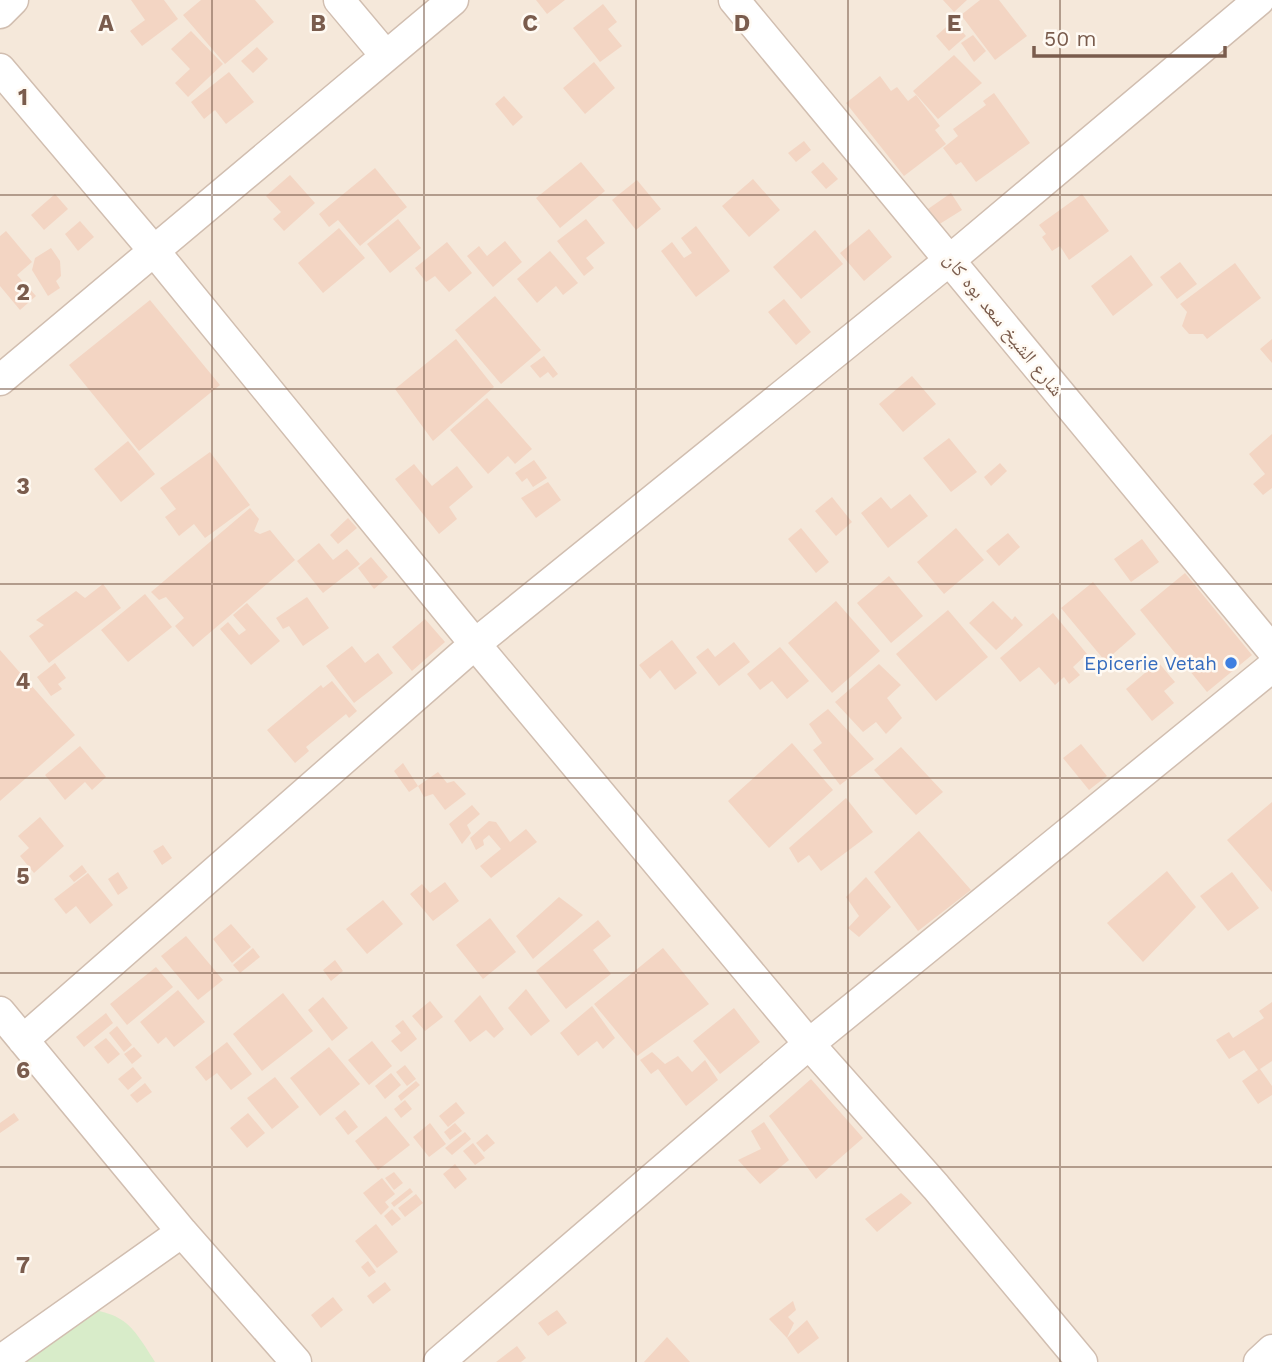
<svg xmlns="http://www.w3.org/2000/svg" width="1272" height="1362" viewBox="0 0 1272 1362" font-family="'Work Sans','Noto Naskh Arabic',sans-serif">
<style>
.residential{fill:#f5e8da}
.green{fill:#d8ecc9}
.building{fill:#f3d5c3}
.lines{fill:none;stroke-linecap:round;stroke-linejoin:round}
.minor-casing{stroke:#d1beb0;stroke-width:33}
.minor{stroke:#fff;stroke-width:30}
.grid{fill:none;stroke:#7a5c4d;stroke-width:2;stroke-opacity:0.55}
.shop-dot{fill:#3f7fe0;stroke:#fffaf3;stroke-width:2.5}
.labels{text-anchor:middle;stroke-width:5;stroke-linejoin:round;paint-order:stroke}
.street-label{font-size:19px;fill:#7a5c4d;stroke:#fffaf3}
.shop-label{font-size:19px;fill:#366cbe;stroke:#fffaf3;text-anchor:end}
.grid-label{font-size:23px;text-anchor:middle;font-weight:bold;fill:#7a5c4d;stroke:#fffaf3;stroke-width:5;stroke-linejoin:round;paint-order:stroke}
</style>
<rect width="100%" height="100%" fill="#fdf6ec"/>
<path class="residential" d="M0,0H1272V1362H0Z"/>
<path class="green" d="M75,1306C125,1315 128,1319 155,1362H0Z"/>
<path class="building" d="M131,0H164L178,19L142,46L130,31L145,20Z
M201,0H255L274,22L225,64L183,15Z
M536,0H565L547,14Z
M943,0H967L954,12Z
M980,0H999L1027,36L995,60L961,15Z
M603,4L617,22L608,29L622,46L600,62L573,28Z
M953,21L966,36L949,51L936,36Z
M191,31L223,64L188,97L175,83L190,69L171,49Z
M973,35L986,51L974,62L961,43Z
M257,47L268,59L253,73L241,61Z
M954,55L982,83L938,119L913,91Z
M594,62L615,88L585,114L563,88Z
M229,72L254,102L226,124L215,110L204,119L191,102Z
M880,76L891,91L897,87L908,101L916,95L940,126L935,130L946,144L904,176L846,103Z
M994,93L1030,143L976,182L961,162L956,165L943,148L958,136L953,129L986,105L983,101Z
M504,96L523,117L513,126L495,104Z
M804,141L811,150L796,162L788,153Z
M581,162L605,191L560,228L536,198Z
M823,162L838,179L826,189L811,172Z
M375,168L407,207L360,246L338,220L329,227L319,214Z
M290,175L315,203L284,231L273,219L281,212L266,196Z
M753,179L780,210L749,237L722,206Z
M637,180L661,209L636,230L612,200Z
M951,193L962,210L938,225L928,209Z
M55,194L68,209L44,230L31,215Z
M1082,194L1109,231L1069,260L1060,246L1052,251L1042,237L1046,234L1039,225Z
M398,219L421,248L390,273L367,244Z
M586,219L605,243L586,258L594,268L584,276L557,241Z
M80,221L94,237L78,251L65,234Z
M696,226L730,271L696,297L661,251L672,242L684,258L692,253L681,238Z
M339,228L365,258L323,293L298,263Z
M869,229L892,257L864,281L840,253Z
M815,230L843,264L801,299L773,267Z
M6,231L32,262L17,275L36,296L20,310L0,286V236Z
M505,241L522,262L493,287L467,256L479,246L487,256Z
M447,242L472,273L449,292L435,276L426,282L415,268Z
M51,248L60,261L61,276L56,281L60,288L48,296L32,270L35,258Z
M550,251L578,283L563,295L556,286L537,303L517,279Z
M1131,255L1153,285L1113,316L1091,286Z
M1180,262L1197,284L1177,299L1160,277Z
M1235,263L1261,298L1207,339L1203,334H1189L1182,326L1187,312L1180,304Z
M495,296L541,350L501,384L455,330Z
M784,299L811,332L796,345L768,312Z
M150,300L220,385L139,451L69,365Z
M456,339L494,387L433,441L395,389Z
M1272,339V363L1260,349Z
M544,356L558,374L553,378L548,372L540,378L530,366Z
M912,376L936,404L903,432L879,404Z
M487,398L532,449L515,464L508,456L488,474L450,430Z
M1272,434V488L1263,495L1253,484L1265,474L1249,454Z
M949,438L977,472L951,492L923,458Z
M128,441L155,474L121,502L94,469Z
M210,452L250,505L205,538L194,524L179,536L165,517L176,509L160,488Z
M534,460L547,478L533,487L527,478L522,482L515,473Z
M1000,463L1007,471L991,486L984,477Z
M414,464L432,486L457,466L473,487L449,507L457,519L439,534L395,479Z
M548,482L561,500L536,518L521,498Z
M910,494L928,516L888,548L861,513L881,497L891,509Z
M832,497L852,522L836,536L815,511Z
M250,508L259,519L254,531L260,534L270,530L295,560L193,647L175,626L184,618L166,597L159,600L151,592Z
M348,518L357,528L338,544L330,535Z
M801,528L829,562L816,573L788,539Z
M956,528L984,560L944,594L917,562Z
M1008,533L1020,547L999,566L986,551Z
M1142,539L1159,562L1131,582L1114,559Z
M319,543L333,560L347,549L360,564L323,593L297,561Z
M371,557L388,577L374,589L358,568Z
M1185,573L1252,655L1207,692L1140,610Z
M889,576L923,616L891,643L857,603Z
M1093,582L1136,634L1105,661L1061,608Z
M103,584L121,608L49,663L29,636L44,625L36,620L76,591L85,598Z
M145,594L172,627L128,662L101,630Z
M307,597L329,628L303,646L289,626L283,629L276,618Z
M836,601L880,651L832,693L788,643Z
M993,601L1012,620L1015,616L1023,625L996,650L969,623Z
M247,603L280,641L251,665L220,629L228,622L239,635L246,630L233,615Z
M948,610L988,657L936,701L896,654Z
M1053,613L1087,654L1073,667L1080,675L1069,684L1064,677L1055,685L1039,667L1020,682L1000,658Z
M425,619L445,642L412,671L392,647Z
M672,640L697,673L675,690L660,670L650,679L639,665Z
M734,642L750,662L719,686L696,657L708,648L715,657Z
M352,646L365,663L378,653L393,673L354,703L326,666Z
M780,647L809,681L787,699L772,681L760,690L747,674Z
M0,650L75,735L0,801Z
M1158,662L1175,682L1164,691L1174,703L1152,721L1126,689Z
M55,663L66,678L58,684L62,689L51,696L37,677Z
M879,664L901,685L887,698L902,718L886,734L876,722L863,732L835,702Z
M332,681L357,711L349,718L346,714L306,747L309,751L295,763L267,730L321,685L323,688Z
M828,709L874,759L840,785L813,750L822,743L809,724Z
M792,743L833,790L769,848L728,801Z
M1081,744L1107,776L1089,790L1063,758Z
M80,746L106,777L92,790L85,782L65,800L45,775Z
M901,747L943,792L916,815L874,770Z
M403,763L418,786L409,792L394,771Z
M438,772L447,783L454,781L466,794L445,810L433,794L424,797L418,786Z
M846,798L873,832L821,871L809,855L798,863L789,848Z
M1272,802V892L1227,840Z
M472,805L480,814L467,825L471,833L462,844L449,824Z
M40,817L64,846L34,873L20,856L29,848L18,836Z
M489,821L496,822L510,842L526,829L537,842L491,878L480,866L501,849L489,835L483,840L484,845L476,850L470,838Z
M919,831L971,890L918,931L874,872Z
M163,845L172,858L162,865L153,851Z
M82,865L87,872L74,882L69,876Z
M1167,871L1196,907L1143,962L1107,923Z
M118,872L128,888L118,895L108,879Z
M1232,872L1259,908L1228,931L1200,896Z
M88,873L113,905L90,924L76,906L66,914L54,899Z
M866,877L891,907L859,937L848,928L859,916L846,897Z
M445,882L459,901L433,921L410,894L422,884L430,893Z
M559,897L583,915L533,959L516,936Z
M383,900L403,924L367,954L346,929Z
M490,918L516,952L483,979L456,945Z
M598,920L611,936L593,950L611,974L566,1009L536,971Z
M231,924L251,947L232,963L213,939Z
M186,936L223,980L198,1000L161,956Z
M253,948L260,957L240,973L233,965Z
M663,948L709,1004L637,1056L594,1004Z
M335,960L343,971L331,981L323,970Z
M156,967L173,987L127,1025L110,1004Z
M526,989L550,1021L531,1036L508,1008Z
M178,990L205,1022L174,1047L166,1037L158,1044L140,1022Z
M283,993L313,1031L262,1071L233,1034Z
M480,995L504,1029L494,1038L486,1030L470,1042L454,1021Z
M323,997L348,1028L332,1041L308,1010Z
M430,1001L443,1017L425,1031L412,1016Z
M1272,1002V1061L1260,1069L1272,1086V1095L1258,1104L1242,1081L1258,1070L1244,1050L1229,1059L1216,1040L1229,1032L1233,1038L1264,1018L1259,1011Z
M592,1006L615,1038L603,1049L597,1041L578,1056L560,1033Z
M734,1008L760,1042L720,1074L693,1041Z
M106,1013L113,1023L84,1047L76,1037Z
M403,1020L417,1039L401,1052L391,1041L401,1033L395,1026Z
M117,1026L132,1045L124,1052L109,1033Z
M106,1038L120,1054L108,1064L94,1047Z
M372,1041L392,1066L369,1085L348,1060Z
M227,1042L252,1074L231,1090L217,1073L206,1081L195,1067Z
M134,1047L142,1056L132,1064L124,1054Z
M329,1047L360,1084L320,1116L290,1078Z
M652,1052L665,1064L678,1056L692,1072L705,1060L718,1080L686,1106L658,1069L651,1074L640,1060Z
M405,1065L416,1079L407,1086L396,1072Z
M133,1067L142,1078L128,1090L118,1079Z
M391,1073L401,1085L385,1099L375,1086Z
M275,1077L299,1107L272,1129L247,1098Z
M811,1079L863,1138L816,1179L769,1116Z
M416,1081L420,1085L401,1101L398,1096Z
M145,1083L152,1092L137,1103L130,1095Z
M405,1100L412,1109L401,1118L394,1109Z
M456,1102L465,1113L448,1127L439,1116Z
M345,1110L358,1127L348,1135L335,1118Z
M14,1113L19,1120L0,1133V1123Z
M248,1113L265,1133L247,1148L230,1128Z
M386,1116L410,1145L378,1170L355,1141Z
M764,1122L789,1160L760,1184L738,1160L761,1149L751,1131Z
M430,1123L446,1144L429,1157L413,1137Z
M455,1123L462,1131L450,1140L444,1132Z
M465,1132L471,1139L452,1155L445,1148Z
M487,1134L495,1143L484,1152L476,1143Z
M473,1143L485,1158L475,1165L463,1151Z
M455,1164L467,1179L455,1189L443,1174Z
M394,1172L403,1183L394,1190L385,1178Z
M382,1178L395,1194L385,1202L389,1207L381,1215L363,1193Z
M410,1188L413,1192L394,1207L391,1203Z
M901,1193L912,1203L877,1232L865,1219Z
M416,1194L423,1203L405,1217L398,1208Z
M392,1209L401,1219L392,1226L384,1216Z
M376,1224L398,1252L377,1268L355,1241Z
M368,1261L376,1272L369,1277L361,1267Z
M385,1282L391,1290L373,1304L367,1296Z
M333,1297L343,1310L321,1328L311,1315Z
M793,1301L796,1310L788,1317L794,1323L787,1338L769,1319Z
M557,1310L567,1323L548,1336L538,1323Z
M807,1320L819,1338L798,1354L787,1338Z
M667,1337L690,1362H644Z
M517,1346L526,1358L521,1362H496Z"/>
<g class="lines">
<defs>
<path id="minor" d="M339,0L386,56
M734,0L1272,650
M0,13L13,0
M0,69L155,252L475,644L809,1044L936,1187L1082,1362
M0,380L453,0
M0,1012L182,1232L296,1362
M23,1040L475,644L951,259L1259,0
M0,1361L182,1232
M439,1362L809,1044L1272,667
M1259,1362L1272,1350"/>
</defs>
<use href="#minor" class="minor-casing"/>
<use href="#minor" class="minor"/>
</g>
<path class="grid" d="M212,0V1362M424,0V1362M636,0V1362M848,0V1362M1060,0V1362M0,195H1272M0,389H1272M0,584H1272M0,778H1272M0,973H1272M0,1167H1272"/>
<circle class="shop-dot" cx="1231" cy="663" r="7"/>
<g class="labels">
<g class="street-label">
<text transform="translate(1004 324) rotate(51)" y="7">شارع الشيخ سعد بوه كان</text>
</g>
<g class="shop-label">
<text x="1217" y="670">Epicerie Vetah</text>
</g>
</g>
<g class="grid-label">
<text x="106" y="31">A</text>
<text x="318" y="31">B</text>
<text x="530" y="31">C</text>
<text x="742" y="31">D</text>
<text x="954" y="31">E</text>
<text x="23" y="105">1</text>
<text x="23" y="300">2</text>
<text x="23" y="494">3</text>
<text x="23" y="689">4</text>
<text x="23" y="884">5</text>
<text x="23" y="1078">6</text>
<text x="23" y="1273">7</text>
</g>
<path d="M1034 46v10h191v-10" fill="none" stroke="#7a5c4d" stroke-width="3.5"/>
<text x="1044" y="46" font-size="21" fill="#7a5c4d" stroke="#fffaf3" stroke-width="5" paint-order="stroke">50 m</text>
</svg>
